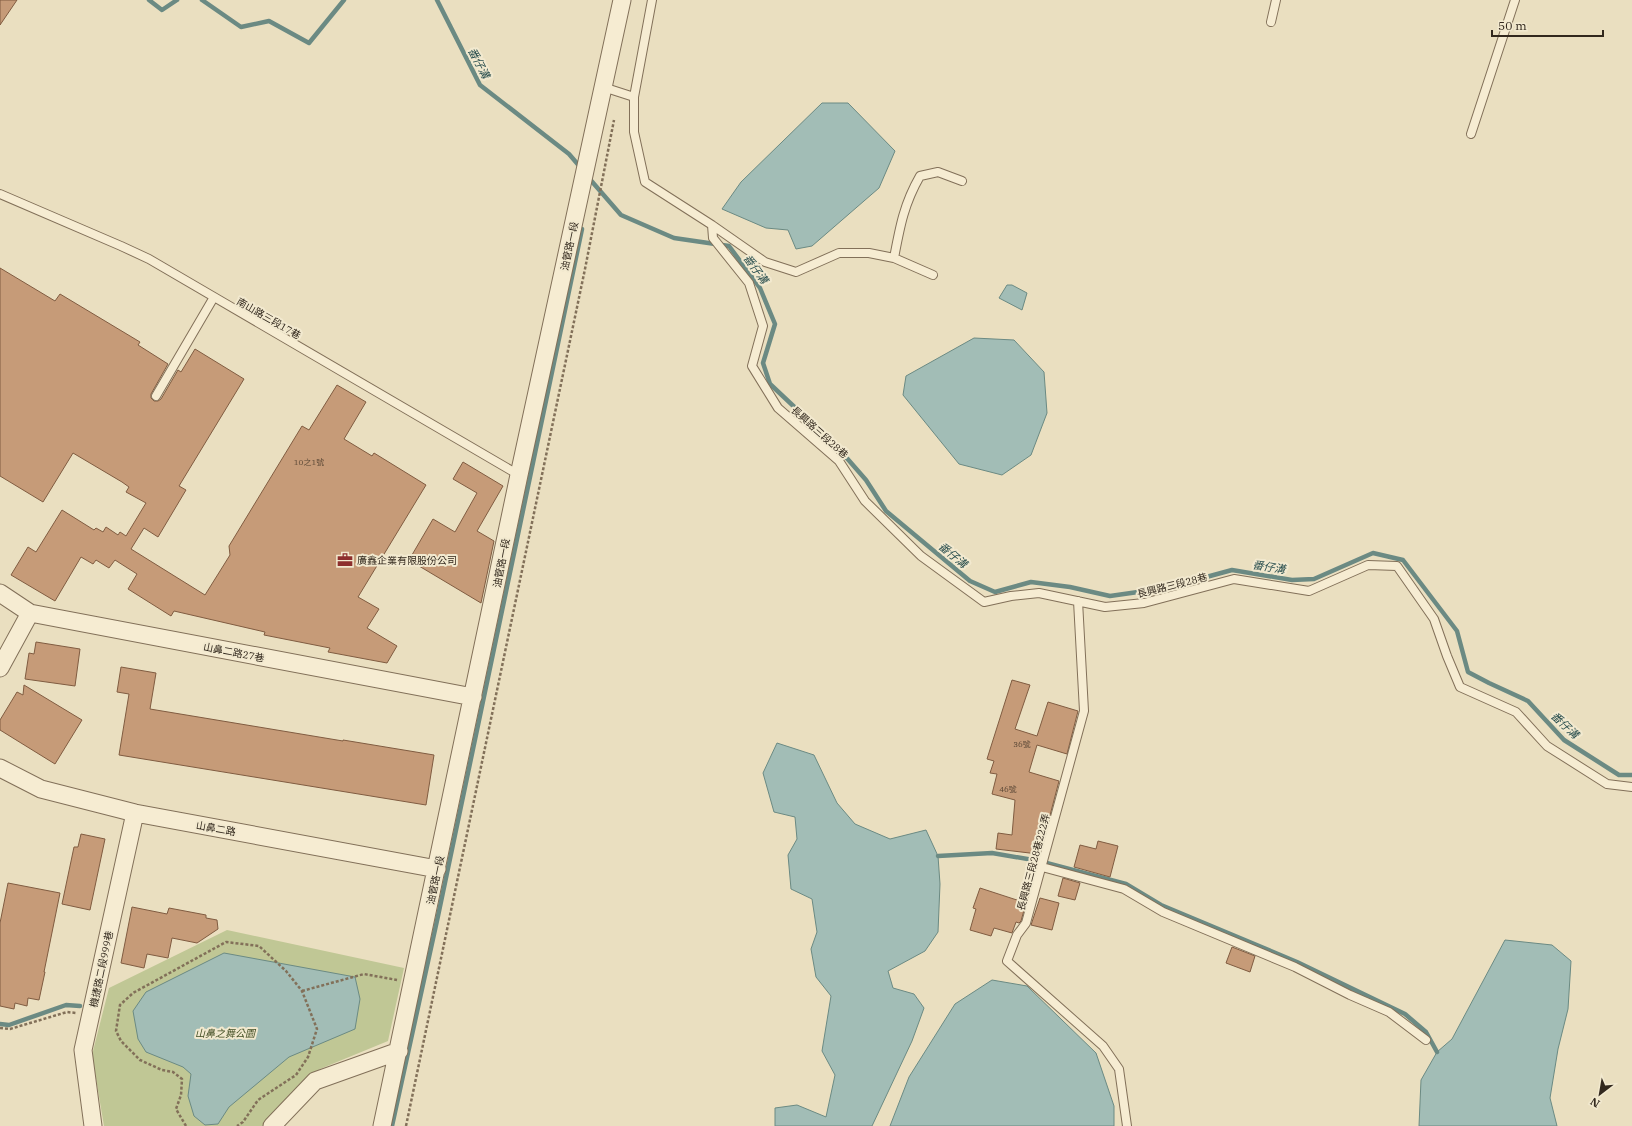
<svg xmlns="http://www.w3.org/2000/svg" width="1632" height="1126" viewBox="0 0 1632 1126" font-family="'IBM Plex Serif','Noto Sans TC',serif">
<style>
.green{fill:#c0c795}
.water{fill:#a2bdb6;stroke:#6b8a83}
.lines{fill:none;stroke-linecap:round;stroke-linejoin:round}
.stream{stroke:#6b8a83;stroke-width:4.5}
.building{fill:#c69b78;stroke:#805c41}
.lane-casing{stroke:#827059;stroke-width:10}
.street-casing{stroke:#827059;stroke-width:19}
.path{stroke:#827059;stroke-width:2.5;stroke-dasharray:3 2;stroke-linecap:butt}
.lane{stroke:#f6ecd2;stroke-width:8}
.street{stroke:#f6ecd2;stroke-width:17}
.labels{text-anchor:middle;stroke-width:4;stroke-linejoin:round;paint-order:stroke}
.number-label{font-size:8px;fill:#574534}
.street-label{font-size:10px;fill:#32281d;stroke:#f2e9cf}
.poi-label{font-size:10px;fill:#32281d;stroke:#f2e9cf;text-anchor:start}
.park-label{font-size:10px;font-style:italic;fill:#424e24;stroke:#f2e9cf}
.water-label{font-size:11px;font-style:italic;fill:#2d5150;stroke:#f2e9cf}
</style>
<rect width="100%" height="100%" fill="#eadfc0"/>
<path class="green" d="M227,930L404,968L388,1041L320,1069L265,1126H104L92,1055L109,988Z"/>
<path class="water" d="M822,103H848L895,151L879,188L812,246L796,249L788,230L766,228L722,209L741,182Z
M1007,285H1012L1027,293L1022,310L999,298Z
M974,338L1014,340L1044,372L1047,413L1031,455L1002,475L959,464L903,395L906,376Z
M777,743L814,755L837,803L855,824L890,839L926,830L938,856L940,884L938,932L925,951L888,971L893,988L914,994L924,1008L912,1041L872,1126H775V1108L797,1105L826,1117L835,1075L822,1051L831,996L816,977L811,949L817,932L812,899L791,889L788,855L797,839L795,817L774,812L763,773Z
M1505,940L1552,945L1571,961L1568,1009L1558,1049L1550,1098L1557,1126H1419L1421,1080L1437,1052L1452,1039Z
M224,953L355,977L360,999L355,1029L289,1057L229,1107L218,1124L205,1125L194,1116L188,1096L191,1074L183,1067L146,1052L138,1039L133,1011L146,992Z
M992,980L1027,986L1096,1053L1114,1106V1126H890L909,1077L955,1004Z"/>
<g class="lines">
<path class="stream" d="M149,0L162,10L177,0
M202,0L241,27L269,21L309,43L344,0
M437,0L480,85L569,154L581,168
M588,177L621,215L674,238L729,246L760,288L775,324L763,363L770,384L838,448L866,480L886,511L970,581L995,592L1031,582L1070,587L1110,596L1166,588L1232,570L1292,580L1314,579L1373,553L1403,560L1457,631L1468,672L1489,683L1528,701L1564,740L1619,775H1632
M938,856L992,853L1039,861L1126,884L1161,905L1297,962L1405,1014L1426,1032L1437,1052
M0,1024L9,1025L66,1005L80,1006
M392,1126L438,916L582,229"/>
</g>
<path class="building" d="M0,0H17L0,25Z
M0,268L55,301L60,294L140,342L138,345L168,364L151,394V398L154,401H158L161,399L178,370L181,372L195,349L244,379L179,486L186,490L158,537L144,528L131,549L205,595L230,555L229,546L302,426L309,430L337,385L366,402L344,439L372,456L374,453L426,485L358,597L379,609L367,628L397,646L387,663L328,652L330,648L264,635L265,632L174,611L171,616L128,589L137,574L115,560L109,568L96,560L93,564L81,557L55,601L11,575L28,547L36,552L62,510L94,530L96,528L103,532L106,527L118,535L120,532L126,536L146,503L126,492L129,487L122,482L73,453L43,502L0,476Z
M463,462L503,486L477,531L494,541L481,603L409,560L433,519L455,532L477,493L453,479Z
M36,642L80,649L75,686L25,679L29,653L34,654Z
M121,667L156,673L150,709L343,741V740L434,755L426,805L119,755L129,694L117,692Z
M1012,680L1030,685L1015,729L1037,736L1048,702L1078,711L1067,754L1037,745L1029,772L1059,781L1048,823L1042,821L1038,854L996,849L998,833L1012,835L1015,800L992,794L997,774L990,773L994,761L987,759Z
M24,685L82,720L55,764L0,730V720L17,692L23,695Z
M81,834L105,839L90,910L62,904L74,847H78Z
M1098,841L1118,846L1110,877L1074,867L1080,845L1096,849Z
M1063,878L1080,883L1075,900L1058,896Z
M8,883L60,893L44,972H45L39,1000L28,998L27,1006L15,1003L14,1009L0,1006V923Z
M980,888L1026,903L1021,921L1019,923L1016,922L1012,933L994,928L991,936L970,930L976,909L973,908Z
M1040,898L1059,903L1052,930L1031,925Z
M132,907L167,914L169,908L206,915V918L217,920L218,929L197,943L172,938L168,958L147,954L144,968L121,963Z
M1232,947L1255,956L1250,972L1226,963Z"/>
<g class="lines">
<defs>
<path id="lane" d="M1271,22L1276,0
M603,87L634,97V132L645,182L712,225L713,238L749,283L763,326L752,366L778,408L839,461L865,501L921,556L984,602L1011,596L1039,593L1105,607L1144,603L1234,579L1309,591L1368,565L1397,566L1434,619L1447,656L1460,687L1516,712L1547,746L1607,784L1632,787
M634,97L652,0
M1471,134L1515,0
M0,194L121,246L149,259L519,475
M712,225L765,262L796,272L839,253H869L894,258C900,226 904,204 920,176L938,172L962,181
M894,258L933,275
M156,396L214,297
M1078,601L1084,711L1026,923L1017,935L1007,961L1103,1046L1119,1069L1127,1126
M1042,867L1124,889L1163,912L1295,967L1350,995L1389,1012L1426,1040"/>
<path id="street" d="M0,593L30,613L473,697
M0,668L30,613
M0,768L41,789L135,813L437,869
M93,1126L83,1050L135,813
M272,1126L315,1081L399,1051
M382,1126L519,475L622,0"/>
</defs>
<use href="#lane" class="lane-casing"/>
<use href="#street" class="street-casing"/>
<path class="path" d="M302,991L364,974L397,980
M0,1028L10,1029L67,1012L76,1013
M186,1126L176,1109L181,1095L182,1079L173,1072L162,1070L140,1060L121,1041L116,1031L120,1005L133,993L226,942L259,946L286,971L302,991L317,1029L308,1057L296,1075L258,1100L243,1122L237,1126
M406,1126L585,269L614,120"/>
<use href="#lane" class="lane"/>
<use href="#street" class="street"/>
</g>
<defs>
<symbol id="office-bare" viewBox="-9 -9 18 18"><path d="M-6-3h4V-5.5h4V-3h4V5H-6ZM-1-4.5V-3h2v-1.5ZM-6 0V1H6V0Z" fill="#8d2f2d" stroke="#f2e9cf" stroke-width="2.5" paint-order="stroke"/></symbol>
</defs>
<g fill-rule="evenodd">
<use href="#office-bare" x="334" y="549" width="22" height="22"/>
</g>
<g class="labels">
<g class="number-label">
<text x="309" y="465">10之1號</text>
<text x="1022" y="747">36號</text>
<text x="1008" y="792">46號</text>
</g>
<g class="street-label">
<text transform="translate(569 246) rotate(-78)" y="4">油管路一段</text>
<text transform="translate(269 318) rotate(30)" y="4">南山路三段17巷</text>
<text transform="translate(820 432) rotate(42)" y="4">長興路三段28巷</text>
<text transform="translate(501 563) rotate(-79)" y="4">油管路一段</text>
<text transform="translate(1172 585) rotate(-14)" y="4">長興路三段28巷</text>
<text transform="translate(234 652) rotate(11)" y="4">山鼻二路27巷</text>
<text transform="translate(216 828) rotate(10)" y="4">山鼻二路</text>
<text transform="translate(1033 862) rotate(-75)" y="4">長興路三段28巷222弄</text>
<text transform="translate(435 880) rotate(-78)" y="4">油管路一段</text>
<text transform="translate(101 969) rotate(-78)" y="4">機捷路二段999巷</text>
</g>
<g class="poi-label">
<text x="357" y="564">廣鑫企業有限股份公司</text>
</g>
<g class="park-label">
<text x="225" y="1037">山鼻之舞公園</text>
</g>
<g class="water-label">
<text transform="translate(479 63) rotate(62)" y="4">番仔溝</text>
<text transform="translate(756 269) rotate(54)" y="4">番仔溝</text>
<text transform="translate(953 555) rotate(40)" y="4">番仔溝</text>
<text transform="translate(1269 567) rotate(9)" y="4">番仔溝</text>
<text transform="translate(1565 725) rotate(43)" y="4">番仔溝</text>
</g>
</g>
<g transform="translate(1600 1094) rotate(211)" stroke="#f2e9cf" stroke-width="3" paint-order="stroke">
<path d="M0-3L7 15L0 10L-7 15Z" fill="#32281d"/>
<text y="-6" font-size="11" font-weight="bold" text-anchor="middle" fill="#32281d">N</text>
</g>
<path d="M1492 30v6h111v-6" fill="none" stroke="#32281d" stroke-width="2"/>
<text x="1498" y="30" font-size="12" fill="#32281d" stroke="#f2e9cf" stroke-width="3" paint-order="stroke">50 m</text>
</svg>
